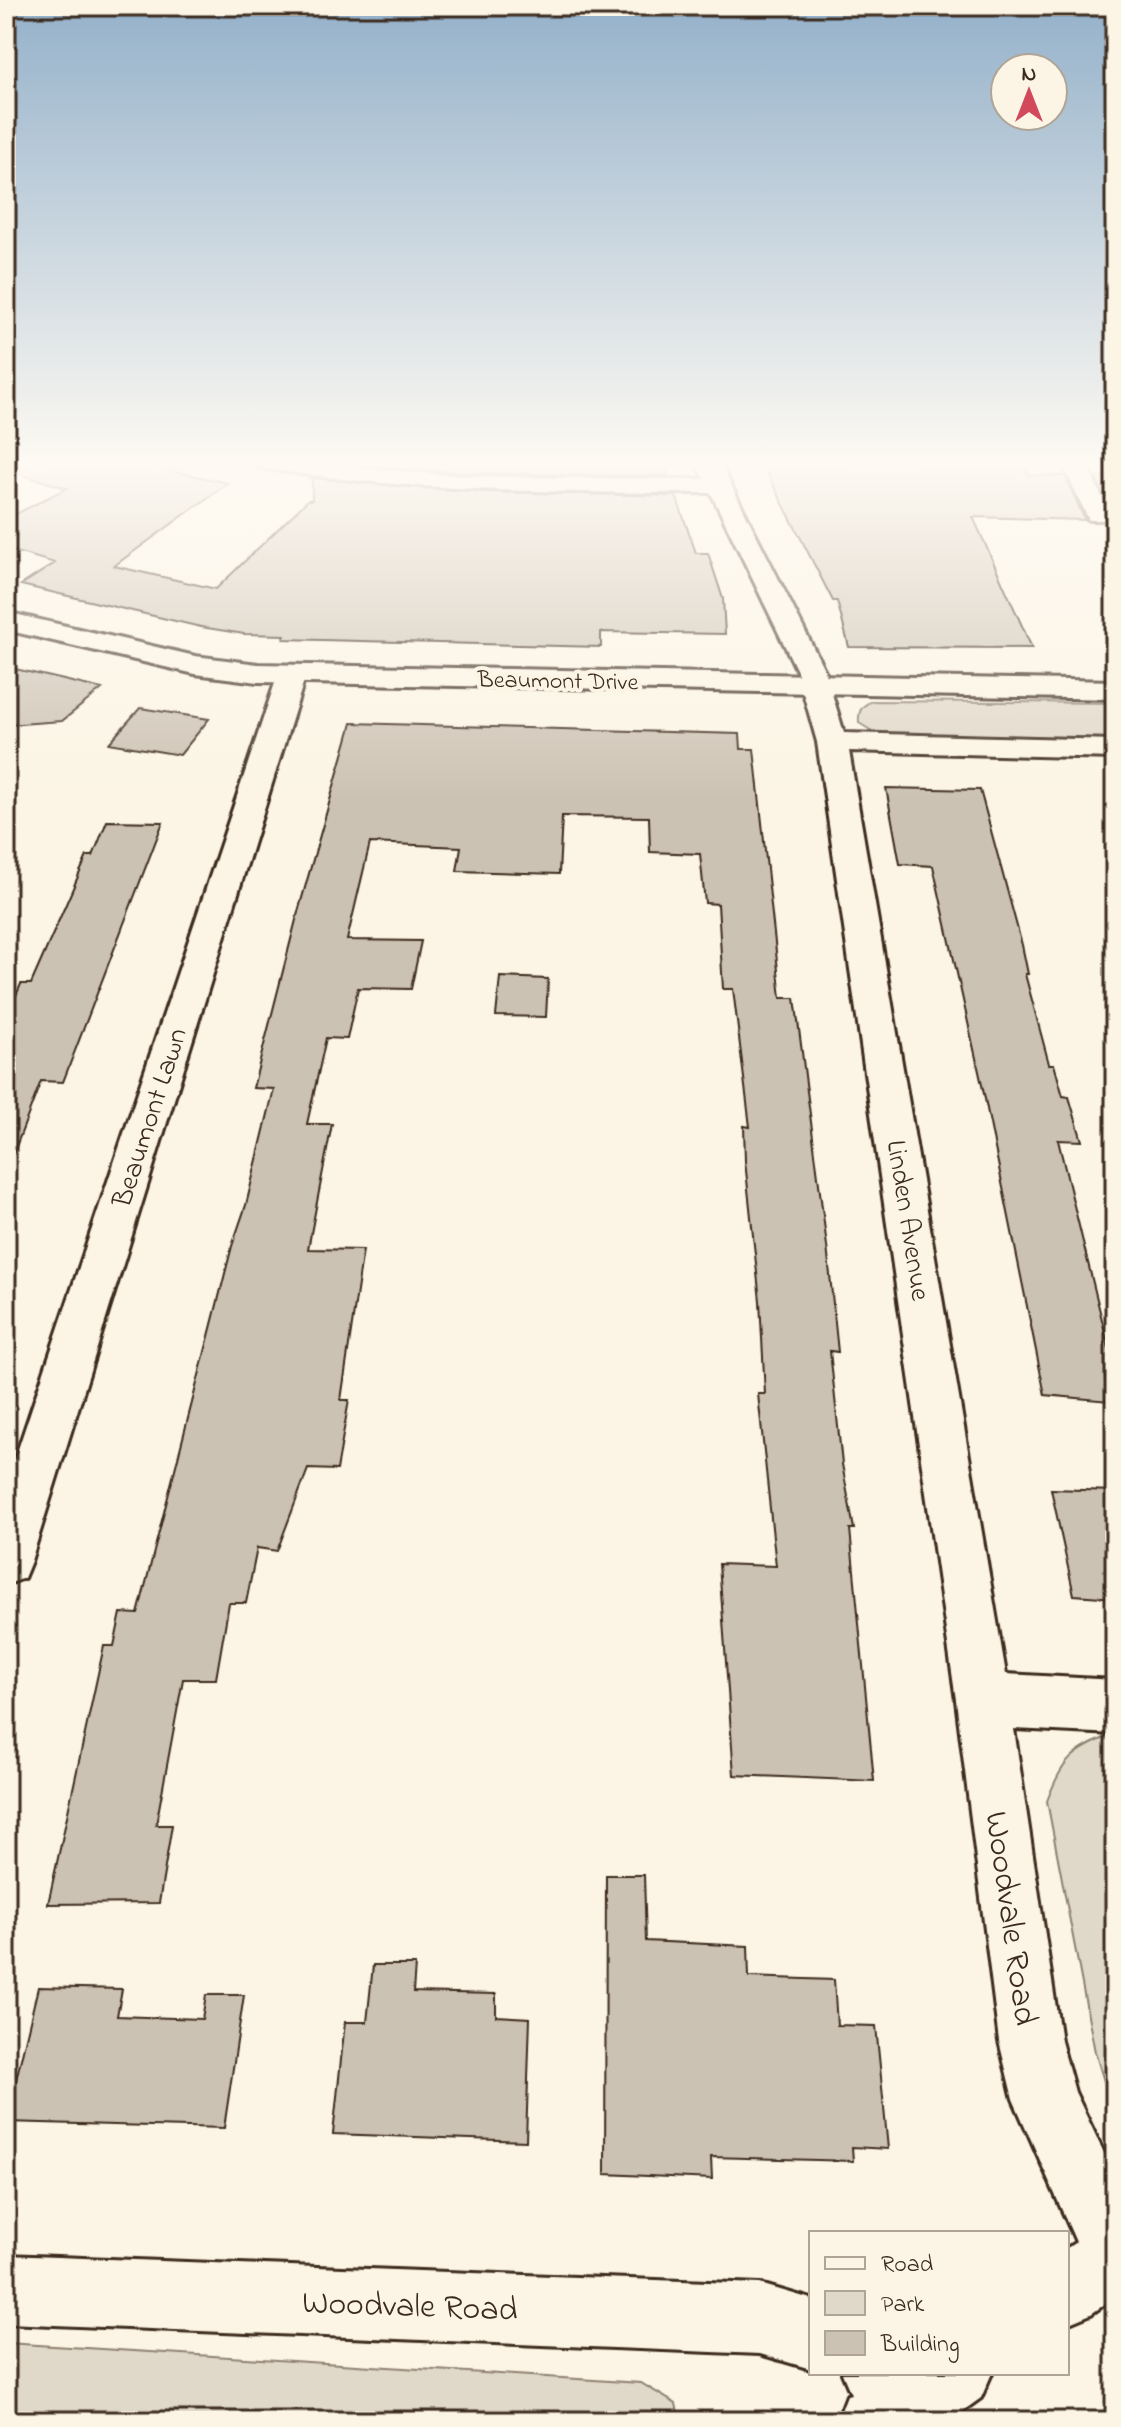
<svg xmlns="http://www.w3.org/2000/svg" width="1121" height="2427" viewBox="0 0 1121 2427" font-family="'Indie Flower',sans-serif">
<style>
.green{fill:#e0d8c8;stroke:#8e8173;stroke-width:2}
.building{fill:#ccc2b3;stroke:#3b2a1e;stroke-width:2}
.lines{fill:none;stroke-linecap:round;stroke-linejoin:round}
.minor-casing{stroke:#3b2a1e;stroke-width:6}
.tertiary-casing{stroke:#3b2a1e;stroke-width:6}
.minor{fill:#fcf5e5;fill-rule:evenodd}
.tertiary{fill:#fcf5e5;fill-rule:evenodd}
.labels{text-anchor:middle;stroke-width:8;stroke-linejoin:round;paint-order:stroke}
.far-street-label{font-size:24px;fill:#3b2a1e;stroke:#fcf5e5}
.street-label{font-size:28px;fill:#3b2a1e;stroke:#fcf5e5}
.near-street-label{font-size:34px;fill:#3b2a1e;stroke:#fcf5e5}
</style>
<rect width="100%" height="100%" fill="#fcf5e5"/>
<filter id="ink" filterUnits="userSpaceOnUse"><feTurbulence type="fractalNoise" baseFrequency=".0125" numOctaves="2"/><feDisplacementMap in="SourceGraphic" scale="16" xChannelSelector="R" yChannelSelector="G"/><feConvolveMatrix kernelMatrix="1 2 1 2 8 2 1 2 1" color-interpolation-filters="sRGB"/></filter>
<g filter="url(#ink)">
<path class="green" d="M872,701L1115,703V742L877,734L859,723C858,711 861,706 872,701Z
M1112,1735H1115V2101L1107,2091L1095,2052L1047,1801C1063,1760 1071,1751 1112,1735Z
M6,2343L641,2383L676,2404L680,2420L6,2421Z"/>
<path class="building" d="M13,461H126L228,483L114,566L216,589L308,500H312V478L485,492L676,496L696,553H708L723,599L725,634L601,632V647L283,639L285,635L244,634L201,627L21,585L55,563L6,549V519L67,488L12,472Z
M320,461H662L668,476L467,473Z
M761,461H846L849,466L924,461H1024L1029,475L1065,476L1085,520L973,517L1032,648L849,647L837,601H833Z
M1095,476L1115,477V520H1110L1113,514Z
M6,667L51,677L102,689L62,721L6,725Z
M140,708L209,719L180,755L109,743Z
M352,723L740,734L741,749H754L781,998H795L827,1246L838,1352L830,1351L842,1464L854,1529H850L874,1781L734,1775L719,1564L776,1566L758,1394H765L760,1301L745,1161L744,1126L750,1127L733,989H723L718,904L705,903L700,854L650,852L649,817L562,816L559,874L457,871L461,847L370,843L347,940L421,941L411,989L358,988L347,1039L326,1038L307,1124H332L308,1249L363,1250L341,1400H349L337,1470L308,1469L277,1551L257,1548L246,1603H229L216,1679H183L156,1825H172L159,1903L48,1904L104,1646H114L121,1613L138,1614L232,1246L246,1205L274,1089L253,1088L298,912Z
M886,788L980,790L1022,945L1028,974H1025L1049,1064H1054L1063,1096L1069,1097L1082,1141L1058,1140L1115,1373V1376H1105L1109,1401L1045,1395L984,1094L933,866L900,864Z
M107,821L163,822L63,1082L41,1081L9,1165L6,1164V1018L21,984H31L87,856H93Z
M500,977L548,979L546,1017L496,1016Z
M1051,1489L1115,1491V1598L1074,1595Z
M606,1875H644L646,1941L748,1946L749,1977L834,1980L837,2025L876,2026L888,2149L852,2147L853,2161L711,2157L712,2179L605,2174Z
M373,1965H415L413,1992L496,1994V2016L530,2018L526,2141L333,2134L345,2022H367Z
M38,1987L122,1989L117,2016L202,2019L206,1995H244L224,2128L6,2122Z"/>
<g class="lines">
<defs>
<path id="minor" d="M250,461C311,461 372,470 433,474C523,479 614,478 704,479L695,461H719L825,671L844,733L1115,740V758L849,751L1006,1674L1115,1680V1734L1014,1729L1061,2041L1075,2092L1115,2176V2297L1091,2314L1067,2324V2248L1076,2242L1013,2099L999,2041L956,1700L817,742L797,671L711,493C560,493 410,492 261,468L253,466Z
M1061,461H1085L1110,515L1107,520H1089Z
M292,665L302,668L306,674L31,1561L24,1578L6,1585V1485L278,674L282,668Z
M6,2255L760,2284L811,2299V2369L760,2354L6,2323Z
M842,2373H992L981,2398L949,2421H837L847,2395L851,2394Z"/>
<path id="tertiary" d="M6,612L195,656L258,664L1115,681V699L258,682L195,674L6,630Z"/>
</defs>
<use href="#minor" class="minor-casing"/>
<use href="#tertiary" class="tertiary-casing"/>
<use href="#minor" class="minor"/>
<use href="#tertiary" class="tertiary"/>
</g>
</g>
<linearGradient id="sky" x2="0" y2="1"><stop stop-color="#94b1ca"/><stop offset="0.58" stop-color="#fefaf3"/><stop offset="1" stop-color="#fefaf3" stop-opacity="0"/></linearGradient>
<rect width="1121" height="801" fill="url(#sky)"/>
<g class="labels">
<g class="far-street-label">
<text transform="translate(558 680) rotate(1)" y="8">Beaumont Drive</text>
</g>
<g class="street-label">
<text transform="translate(148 1117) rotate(-72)" y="10">Beaumont Lawn</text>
<text transform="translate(910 1220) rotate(81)" y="10">Linden Avenue</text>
</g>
<g class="near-street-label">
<text transform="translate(1013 1918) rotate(82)" y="12">Woodvale Road</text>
<text transform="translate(410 2304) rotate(2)" y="12">Woodvale Road</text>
</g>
</g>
<rect width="1121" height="2427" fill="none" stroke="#fcf5e5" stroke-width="32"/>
<rect x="16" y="16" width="1089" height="2395" fill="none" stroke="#3b2a1e" stroke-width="3" filter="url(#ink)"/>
<rect x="809" y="2231" width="260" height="144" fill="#fcf5e5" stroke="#afa495" stroke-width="2"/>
<rect x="825" y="2257" width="40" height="12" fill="#fcf5e5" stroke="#afa495" stroke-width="2"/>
<text x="881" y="2271" font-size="24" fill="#3b2a1e">Road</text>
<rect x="825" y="2291" width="40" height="24" fill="#e0d8c8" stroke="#afa495" stroke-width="2"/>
<text x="881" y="2311" font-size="24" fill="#3b2a1e">Park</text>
<rect x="825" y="2331" width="40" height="24" fill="#ccc2b3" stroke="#afa495" stroke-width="2"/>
<text x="881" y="2351" font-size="24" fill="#3b2a1e">Building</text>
<g transform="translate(1029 92)"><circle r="38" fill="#fcf5e5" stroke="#afa495" stroke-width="2"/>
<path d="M0-6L14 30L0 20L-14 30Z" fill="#d1495b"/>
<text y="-12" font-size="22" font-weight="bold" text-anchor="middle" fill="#3b2a1e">N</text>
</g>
</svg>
